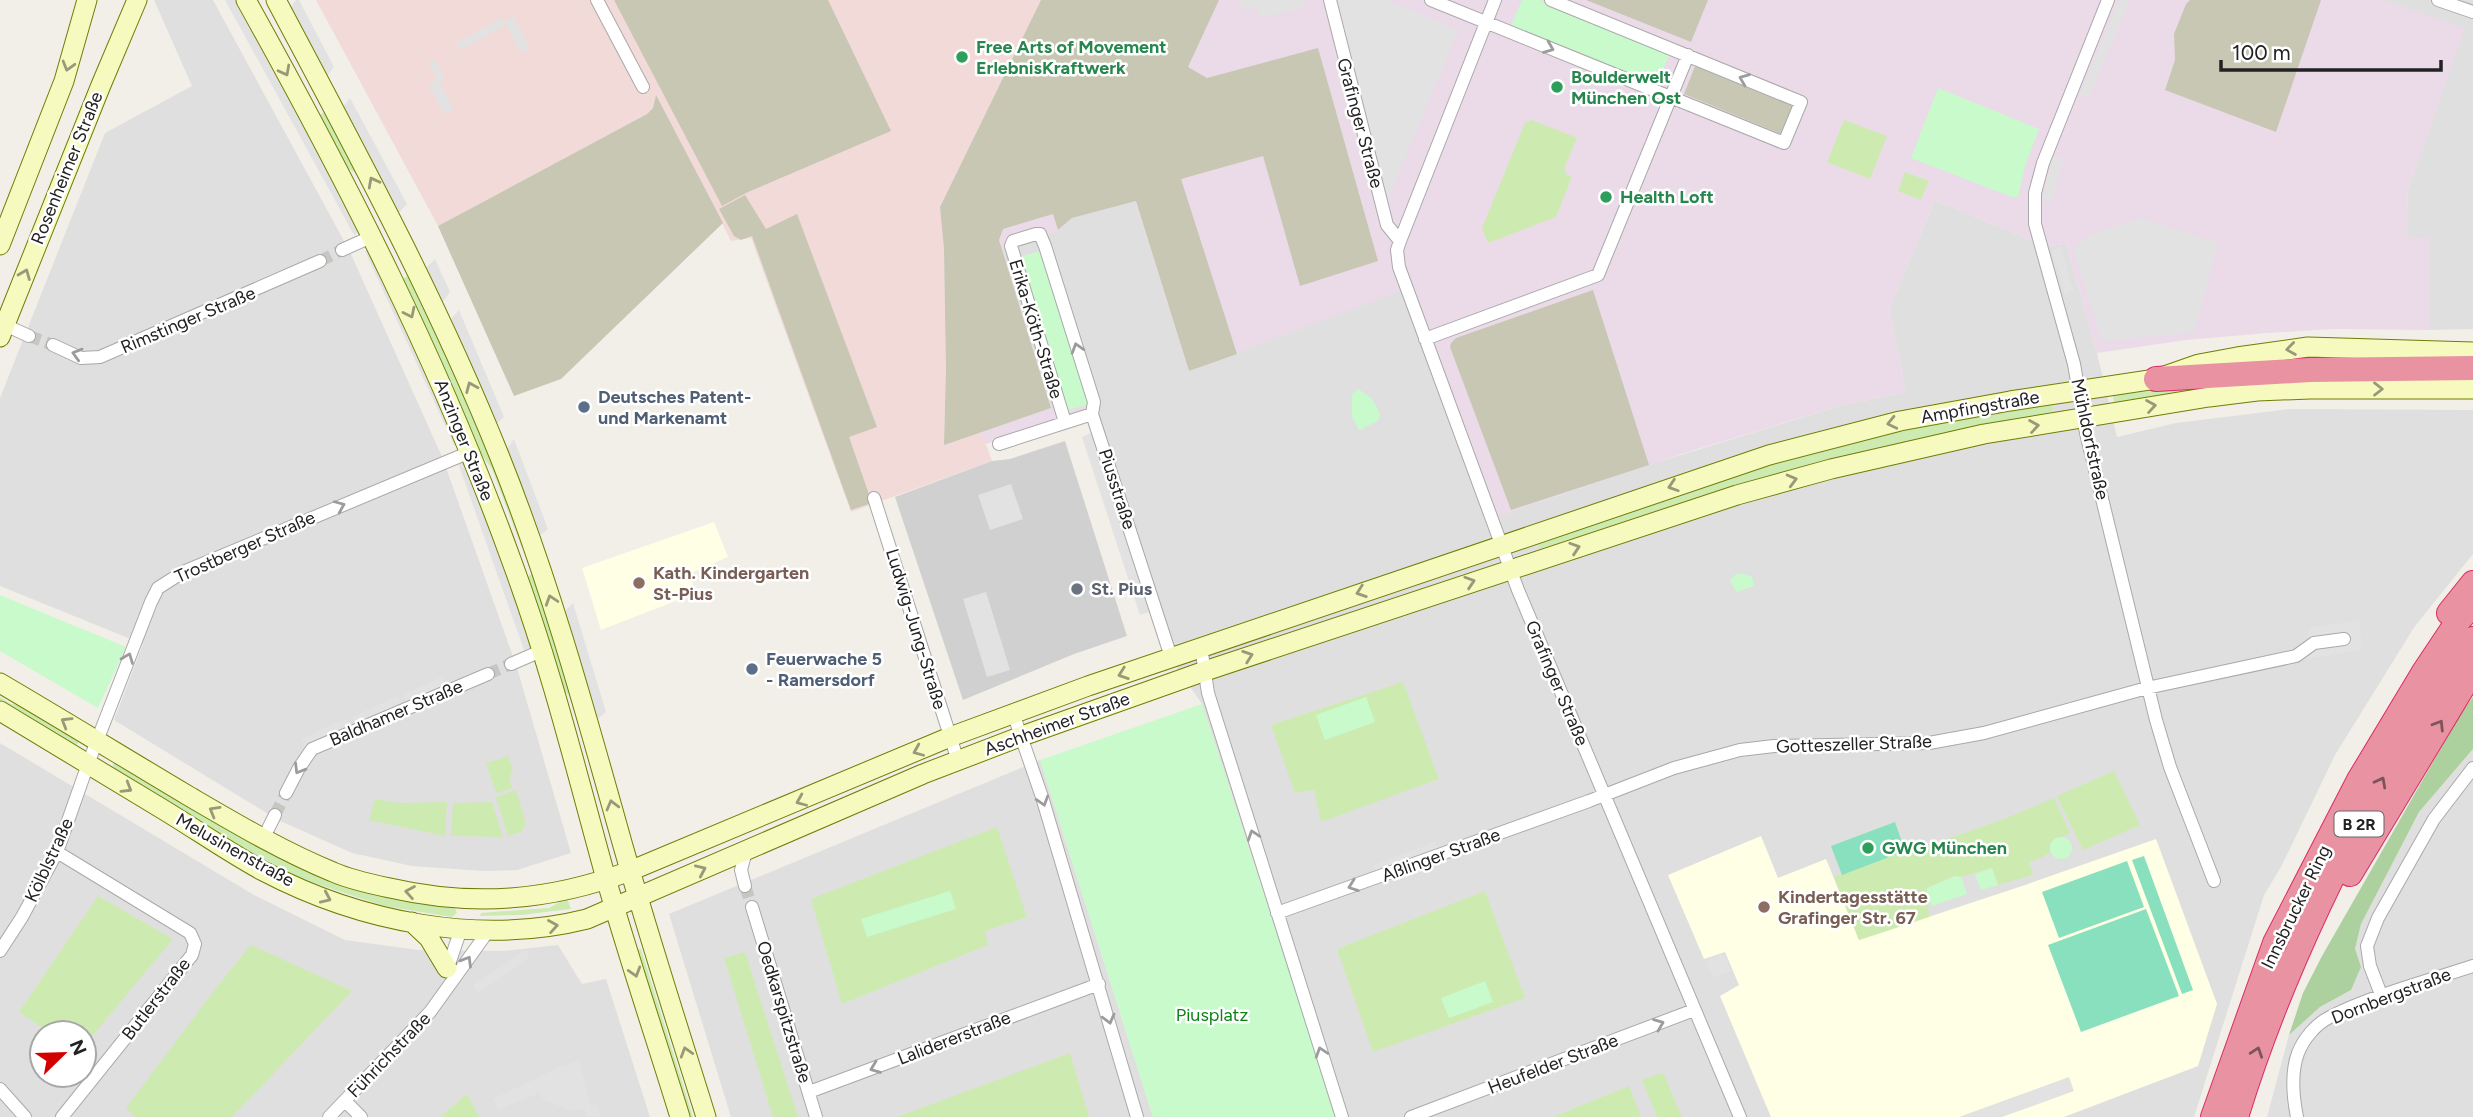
<svg xmlns="http://www.w3.org/2000/svg" width="2473" height="1117" viewBox="0 0 2473 1117" font-family="Figtree,sans-serif">
<style>
.residential{fill:#e0dfdf;fill-rule:evenodd}
.commercial{fill:#f2dad9}
.industrial{fill:#ebdbe8}
.education{fill:#ffffe5}
.religious{fill:#d0d0d0}
.construction{fill:#c7c7b4}
.grass{fill:#cdebb0}
.forest{fill:#add19e}
.park{fill:#c8facc}
.pitch{fill:#88e0be}
.parking{fill:#e2e2e2}
.lines{fill:none;stroke-linecap:round;stroke-linejoin:round}
.street-tunnel{stroke:#c8c6c1;stroke-width:12;stroke-dasharray:12 6;stroke-linecap:butt}
.street-casing{stroke:#a9a9a9;stroke-width:14}
.secondary-casing{stroke:#707d05;stroke-width:21}
.highway-casing{stroke:#dc2a67;stroke-width:26}
.street{stroke:#fff;stroke-width:12}
.secondary{stroke:#f7fabf;stroke-width:19}
.highway{stroke:#e892a2;stroke-width:24}
.oneway{stroke:#9c9c9c}
.oneway2{stroke:#979978}
.oneway3{stroke:#7b545c}
.leisure-dot{fill:#2e9e5b;stroke:#fff;stroke-width:2.5}
.service-dot{fill:#5c6f8a;stroke:#fff;stroke-width:2.5}
.education-dot{fill:#8d6e63;stroke:#fff;stroke-width:2.5}
.worship-dot{fill:#6b7280;stroke:#fff;stroke-width:2.5}
.labels{text-anchor:middle;stroke-width:5;stroke-linejoin:round;paint-order:stroke}
.shield{fill:#fff;stroke:#646464;stroke-width:2}
.shield-label{font-size:16px;font-weight:bold;fill:#222}
.leisure-label{font-size:18px;font-weight:bold;fill:#27864d;stroke:#fff;text-anchor:start}
.street-label{font-size:18px;fill:#222;stroke:#fff}
.service-label{font-size:18px;font-weight:bold;fill:#4e5e75;stroke:#fff;text-anchor:start}
.education-label{font-size:18px;font-weight:bold;fill:#785e54;stroke:#fff;text-anchor:start}
.worship-label{font-size:18px;font-weight:bold;fill:#5b616d;stroke:#fff;text-anchor:start}
.park-label{font-size:18px;fill:#0c8416;stroke:#fff}
</style>
<rect width="100%" height="100%" fill="#f2efe9"/>
<path class="residential" d="M154,0H213L350,252L443,459L517,668L571,853L517,870L484,871L412,866L352,853L278,820L114,720L143,644L0,586V398L105,133L192,86Z
M2382,0H2473V329L2429,330V238H2406L2408,190L2464,29Z
M1935,200L2047,247L2066,243L2097,353L2117,437L2176,423L2290,409L2473,410V554L2415,626L2335,755L2281,867L2264,895L2194,1117H1337L1202,704L1177,668L1093,407L1051,408L1001,248L1058,230L1072,218L1136,201L1189,371L1406,288L1655,463L1839,406L1906,392L1889,309Z
M0,743L254,895L345,940L418,950L504,951L558,945L582,984L606,979L650,1117H0ZM42,1033H84V1075H42Z
M2473,749V1117H2267L2289,1035L2320,1007L2351,990L2355,949L2361,924L2419,812Z
M1040,760L1153,1117H731L669,914Z"/>
<path class="commercial" d="M316,0H1041L940,207L944,249L946,369L944,444L981,431L992,461L851,512L751,238L731,241L656,96L653,108L647,114L438,226Z"/>
<path class="industrial" d="M1041,0H2382L2465,28L2408,190L2406,237L2429,238V330L2335,329L2267,333L2186,340L2097,353L2066,243L2047,247L1935,200L1889,309L1906,392L1839,406L1688,452L1497,517L1406,289L1189,371L1135,201L1072,218L1058,230L1002,248L1051,408L1093,406L986,444L981,432L944,445L946,369L944,249L940,207Z"/>
<path class="education" d="M714,522L728,557L689,574L696,593L601,630L582,568Z
M1761,836L1778,878L1826,859L1859,940L2025,885L2156,839L2217,1004L2198,1066L2064,1117H1771L1720,996L1739,985L1725,952L1704,959L1668,875Z"/>
<path class="religious" d="M1065,441L1127,636L1074,654L963,700L895,497L992,461L1010,459Z"/>
<path class="construction" d="M614,0H828L891,131L748,192L722,206Z
M1041,0H1219L1188,67L1207,78L1318,48L1378,261L1300,286L1263,156L1181,179L1237,354L1189,371L1136,201L1072,218L1058,230L1053,214L1003,229L999,240L1051,408L944,445L946,369L944,249L940,207Z
M1586,0H1708L1691,42Z
M2190,0H2321L2276,132L2165,90L2175,60L2174,34L2186,4Z
M1695,66L1793,105L1781,134L1684,94Z
M656,95L723,223L561,379L514,396L438,226L647,114L653,108Z
M745,195L766,229L797,214L877,427L849,437L872,503L851,510L752,236L741,240L734,236L719,209Z
M1593,290L1649,465L1511,510L1450,347L1451,343L1456,338Z"/>
<path class="grass" d="M327,111L358,175L345,166L319,115Z
M1532,120L1577,138L1564,169L1567,171L1566,175L1572,177L1556,217L1488,243L1482,228L1525,123Z
M1844,120L1887,136L1870,179L1827,162Z
M1905,172L1929,181L1921,200L1898,191Z
M411,273L468,398L526,548H522L492,469L481,454L403,279Z
M2261,379L2114,403L2113,395Z
M2052,405L2053,412L1880,447L1540,549L1537,540L1746,469L1877,434Z
M534,572L583,730L579,728L569,695L561,689L527,577Z
M1403,682L1439,779L1321,822L1314,790L1295,793L1271,725Z
M0,697L11,704L23,705L77,737L79,742L75,746L0,701Z
M508,756L513,771L509,777L512,788L496,793L486,763Z
M118,762L315,875L385,896L454,906L457,913L452,917L384,906L302,879L258,857L113,770V764Z
M2114,771L2140,825L2083,850L2057,796Z
M516,790L526,823L521,832L508,836L496,797Z
M2054,798L2070,833L2050,843V852L2043,857L2029,862L2033,875L1998,885L1992,868L1961,877L1954,876L1927,888L1929,917L1859,940L1834,877L1905,851L1911,852L2004,819Z
M375,799L398,803L447,802L445,836L369,820Z
M492,802L503,837L451,836L453,803Z
M997,827L1027,917L985,931L988,945L842,1004L811,899Z
M1485,891L1525,998L1373,1052L1337,949Z
M98,896L173,939L84,1046V1033H50L19,1012Z
M567,898L571,909L521,915L480,916L481,913L549,908Z
M251,945L352,991L232,1117H135L126,1108L216,988Z
M641,949L693,1117H688L636,950Z
M745,952L798,1117H773L724,958Z
M1070,1053L1089,1117H897Z
M1663,1073L1682,1117H1657L1642,1080Z
M1629,1086L1641,1117H1553Z
M467,1094L479,1117H440Z"/>
<path class="forest" d="M2473,697V749L2419,812L2361,924L2355,949L2361,967L2351,990L2320,1007L2289,1035L2303,993L2322,956L2461,713Z"/>
<path class="park" d="M1522,0H1540L1670,53L1656,87L1510,28Z
M1938,88L2039,129L2025,166L2018,197H2012L1911,158Z
M1043,250L1091,404L1067,410L1020,257Z
M1358,389L1371,398L1380,413L1378,421L1359,430L1352,417V394Z
M1736,574H1745L1752,577L1754,586L1737,592L1730,581Z
M0,595L126,647L98,708L0,651Z
M1366,697L1375,722L1325,740L1316,715Z
M1202,704L1337,1117H1153L1040,760Z
M2050 848a11 11 0 1 1 22 0a11 11 0 1 1-22 0Z
M1992,868L1998,885L1981,890L1975,874Z
M1955,876L1961,877L1967,894L1932,906L1927,898V888Z
M950,891L956,909L867,937L861,919Z
M1485,981L1493,1002L1449,1018L1441,998Z"/>
<path class="pitch" d="M1895,822L1905,851L1842,875L1831,846Z
M2144,856L2193,990L2182,994L2132,860Z
M2127,861L2144,907L2059,938L2042,892Z
M2146,909L2179,996L2081,1032L2048,945Z"/>
<path class="parking" d="M225,0H236L360,231L354,235Z
M296,0H299L334,67L326,77L290,8Z
M1239,0H1304L1305,7L1260,18L1257,7L1242,11Z
M1336,0H1387L1458,30L1387,201Z
M2119,0H2130L2089,96L2079,97Z
M513,16L530,49L521,53L504,21Z
M501,18L505,26L460,50L456,43Z
M434,59L445,78L439,82L454,109L444,114L428,84L437,79L428,62Z
M350,98L407,204L398,214L342,108Z
M2064,157L2052,200L2042,203L2052,158Z
M2141,218L2218,243L2194,332L2102,341L2073,248L2095,233Z
M2061,246L2073,290L2065,295L2052,251Z
M374,247L460,442L454,445L365,251Z
M435,259L450,292L442,303L426,268Z
M459,310L504,417L495,425L451,319Z
M1091,433L1149,612L1140,615L1082,437Z
M514,439L548,529L538,537L505,452Z
M467,459L533,647L524,650L458,463Z
M1011,484L1023,519L990,530L978,495Z
M986,592L1010,670L987,677L963,599Z
M573,603L606,712L596,720L564,612Z
M2360,620L2361,650L2301,660L2310,628Z
M442,677L447,688L408,706L403,694Z
M398,696L403,708L357,729L352,717Z
M347,718L353,730L306,750L301,739Z
M1435,842L1438,852L1377,874L1373,865Z
M525,950L530,958L478,993L473,985Z
M1724,954L1731,971L1713,978L1706,961Z
M579,1061L591,1105L597,1104L601,1117H587L584,1108L572,1111L544,1100L539,1093L498,1110L493,1099L562,1066Z
M2069,1077L2074,1091L2002,1117H1959Z"/>
<g class="lines">
<path class="street-tunnel" d="M320,261L342,250
M29,336L53,345
M488,674L511,664
M275,815L286,793
M745,886L752,907"/>
<defs>
<path id="street" d="M597,0L643,87
M1330,0L1387,225L1400,241
M1431,0L1784,143L1801,102L1551,0
M1495,0L1400,241L1397,250L1399,267L1518,590L1740,1117
M2108,0L2043,163L2035,193V224L2074,364L2086,433L2156,720L2170,767L2214,881
M2438,0L2473,12
M342,250L373,236
M5,325L29,336
M1425,339L1598,275L1688,55
M53,345L81,358L100,357L320,261
M1065,422L1011,246L1013,241L1036,234H1040L1045,246L1094,402L1092,414L1171,657
M999,444L1092,414
M874,498L958,761
M1201,647L1208,693L1342,1117
M511,664L541,651
M1013,713L1042,797L1137,1117
M286,793L299,768L312,749L488,674
M263,839L275,815
M57,852L190,933L195,944L192,955L62,1117
M745,886L741,870L746,851
M752,907L816,1117
M1277,913L1589,801L1674,768L1740,750L1774,746L1929,743L1984,733L2147,688L2296,656L2314,643L2344,639
M0,951L22,917L57,852L88,764L151,602L158,588L183,572L470,452
M447,970L461,929
M2382,997L2370,966L2367,946L2378,918L2434,819L2473,768
M0,1089L25,1117
M809,1092L1099,984
M345,1101L361,1117
M329,1117L430,1012L489,930
M1411,1117L1694,1010
M2297,1117C2293,1097 2291,1072 2298,1053C2304,1038 2316,1024 2330,1017C2371,996 2428,981 2473,966"/>
<path id="secondary" d="M246,0C348,183 441,365 512,562C550,664 576,770 605,875C628,956 655,1036 680,1117
M276,0C356,151 435,296 499,455C550,582 586,714 623,846C649,937 678,1027 706,1117
M0,245L64,81L87,0
M0,337L101,85L137,0
M0,683C63,720 125,758 187,795C235,823 282,851 333,872C351,880 371,884 390,888C473,907 550,901 630,871L950,737L1088,686L1769,455L1900,421L2010,401L2156,379L2199,364L2237,357L2308,347L2473,352
M0,711C53,743 106,775 159,807C194,828 228,852 263,871C360,922 480,946 587,919L923,774L1022,736L1205,671L1737,495L1831,469L1984,434L2209,397L2257,391L2310,389H2473
M412,922L429,938L447,968"/>
<path id="highway" d="M2156,379L2310,370L2473,368
M2449,613L2473,583
M2350,874L2473,670
M2213,1117L2275,943L2359,780L2424,672L2458,621L2473,604
M2236,1117C2270,1006 2317,902 2372,800C2401,745 2433,688 2473,639"/>
</defs>
<use href="#street" class="street-casing"/>
<use href="#secondary" class="secondary-casing"/>
<use href="#highway" class="highway-casing"/>
<use href="#street" class="street"/>
<use href="#secondary" class="secondary"/>
<use href="#highway" class="highway"/>
</g>
<defs><path id="oneway-chevron" d="M-2-3.5L2.5 0L-2 3.5" fill="none" stroke-width="1.6" stroke-linecap="round" stroke-linejoin="round" transform="scale(1.75)"/></defs>
<g class="oneway">
<use href="#oneway-chevron" transform="translate(1549 48) rotate(22)"/>
<use href="#oneway-chevron" transform="translate(1744 79) rotate(-158)"/>
<use href="#oneway-chevron" transform="translate(1077 348) rotate(-107)"/>
<use href="#oneway-chevron" transform="translate(77 354) rotate(-164)"/>
<use href="#oneway-chevron" transform="translate(340 506) rotate(-23)"/>
<use href="#oneway-chevron" transform="translate(128 658) rotate(-69)"/>
<use href="#oneway-chevron" transform="translate(299 769) rotate(121)"/>
<use href="#oneway-chevron" transform="translate(1043 801) rotate(73)"/>
<use href="#oneway-chevron" transform="translate(1253 835) rotate(-108)"/>
<use href="#oneway-chevron" transform="translate(1353 886) rotate(160)"/>
<use href="#oneway-chevron" transform="translate(467 961) rotate(-59)"/>
<use href="#oneway-chevron" transform="translate(1109 1019) rotate(75)"/>
<use href="#oneway-chevron" transform="translate(1659 1024) rotate(-21)"/>
<use href="#oneway-chevron" transform="translate(1321 1052) rotate(-108)"/>
<use href="#oneway-chevron" transform="translate(875 1068) rotate(159)"/>
</g>
<g class="oneway2">
<use href="#oneway-chevron" transform="translate(68 66) rotate(106)"/>
<use href="#oneway-chevron" transform="translate(285 71) rotate(62)"/>
<use href="#oneway-chevron" transform="translate(373 182) rotate(-118)"/>
<use href="#oneway-chevron" transform="translate(25 274) rotate(-68)"/>
<use href="#oneway-chevron" transform="translate(410 313) rotate(64)"/>
<use href="#oneway-chevron" transform="translate(2291 349) rotate(172)"/>
<use href="#oneway-chevron" transform="translate(471 387) rotate(-113)"/>
<use href="#oneway-chevron" transform="translate(2378 389)"/>
<use href="#oneway-chevron" transform="translate(2151 406) rotate(-9)"/>
<use href="#oneway-chevron" transform="translate(1892 423) rotate(167)"/>
<use href="#oneway-chevron" transform="translate(2034 426) rotate(-9)"/>
<use href="#oneway-chevron" transform="translate(1792 480) rotate(-15)"/>
<use href="#oneway-chevron" transform="translate(1673 486) rotate(162)"/>
<use href="#oneway-chevron" transform="translate(1575 548) rotate(-18)"/>
<use href="#oneway-chevron" transform="translate(1470 582) rotate(-18)"/>
<use href="#oneway-chevron" transform="translate(1361 592) rotate(161)"/>
<use href="#oneway-chevron" transform="translate(551 600) rotate(-108)"/>
<use href="#oneway-chevron" transform="translate(1248 656) rotate(-19)"/>
<use href="#oneway-chevron" transform="translate(1123 674) rotate(161)"/>
<use href="#oneway-chevron" transform="translate(66 722) rotate(-149)"/>
<use href="#oneway-chevron" transform="translate(918 751) rotate(157)"/>
<use href="#oneway-chevron" transform="translate(127 788) rotate(31)"/>
<use href="#oneway-chevron" transform="translate(801 801) rotate(157)"/>
<use href="#oneway-chevron" transform="translate(612 805) rotate(-105)"/>
<use href="#oneway-chevron" transform="translate(214 811) rotate(-150)"/>
<use href="#oneway-chevron" transform="translate(701 870) rotate(-24)"/>
<use href="#oneway-chevron" transform="translate(410 892) rotate(-170)"/>
<use href="#oneway-chevron" transform="translate(326 898) rotate(24)"/>
<use href="#oneway-chevron" transform="translate(553 926) rotate(-10)"/>
<use href="#oneway-chevron" transform="translate(635 972) rotate(73)"/>
<use href="#oneway-chevron" transform="translate(686 1052) rotate(-107)"/>
</g>
<g class="oneway3">
<use href="#oneway-chevron" transform="translate(2439 725) rotate(-58)"/>
<use href="#oneway-chevron" transform="translate(2381 782) rotate(-62)"/>
<use href="#oneway-chevron" transform="translate(2257 1052) rotate(-71)"/>
</g>
<g class="leisure-dot">
<circle cx="962" cy="57" r="7"/>
<circle cx="1557" cy="87" r="7"/>
<circle cx="1606" cy="197" r="7"/>
<circle cx="1868" cy="848" r="7"/>
</g>
<g class="service-dot">
<circle cx="584" cy="407" r="7"/>
<circle cx="752" cy="669" r="7"/>
</g>
<g class="education-dot">
<circle cx="639" cy="583" r="7"/>
<circle cx="1764" cy="907" r="7"/>
</g>
<circle class="worship-dot" cx="1077" cy="589" r="7"/>
<g class="labels">
<rect class="shield" x="2334.5" y="811.5" width="49" height="25" rx="5"/>
<g class="shield-label">
<text x="2359" y="830">B 2R</text>
</g>
<g class="leisure-label">
<text x="976" y="53">Free Arts of Movement<tspan x="976" dy="21">ErlebnisKraftwerk</tspan></text>
<text x="1571" y="83">Boulderwelt<tspan x="1571" dy="21">München Ost</tspan></text>
<text x="1620" y="203">Health Loft</text>
<text x="1882" y="854">GWG München</text>
</g>
<g class="street-label">
<text transform="translate(1360 123) rotate(75)" y="6">Grafinger Straße</text>
<text transform="translate(67 168) rotate(-68)" y="6">Rosenheimer Straße</text>
<text transform="translate(188 320) rotate(-23)" y="6">Rimstinger Straße</text>
<text transform="translate(1036 329) rotate(73)" y="6">Erika-Köth-Straße</text>
<text transform="translate(1980 407) rotate(-10)" y="6">Ampfingstraße</text>
<text transform="translate(2090 439) rotate(78)" y="6">Mühldorfstraße</text>
<text transform="translate(464 440) rotate(68)" y="6">Anzinger Straße</text>
<text transform="translate(1117 489) rotate(72)" y="6">Piusstraße</text>
<text transform="translate(245 547) rotate(-24)" y="6">Trostberger Straße</text>
<text transform="translate(916 629) rotate(73)" y="6">Ludwig-Jung-Straße</text>
<text transform="translate(1557 683) rotate(67)" y="6">Grafinger Straße</text>
<text transform="translate(396 713) rotate(-23)" y="6">Baldhamer Straße</text>
<text transform="translate(1057 724) rotate(-20)" y="6">Aschheimer Straße</text>
<text transform="translate(1854 744) rotate(-2)" y="6">Gotteszeller Straße</text>
<text transform="translate(235 850) rotate(29)" y="6">Melusinenstraße</text>
<text transform="translate(1441 855) rotate(-20)" y="6">Aßlinger Straße</text>
<text transform="translate(49 860) rotate(-65)" y="6">Kölblstraße</text>
<text transform="translate(2296 907) rotate(-64)" y="6">Innsbrucker Ring</text>
<text transform="translate(2391 996) rotate(-21)" y="6">Dornbergstraße</text>
<text transform="translate(156 999) rotate(-52)" y="6">Butlerstraße</text>
<text transform="translate(784 1012) rotate(73)" y="6">Oedkarspitzstraße</text>
<text transform="translate(954 1038) rotate(-21)" y="6">Lalidererstraße</text>
<text transform="translate(389 1055) rotate(-46)" y="6">Führichstraße</text>
<text transform="translate(1553 1064) rotate(-21)" y="6">Heufelder Straße</text>
</g>
<g class="service-label">
<text x="598" y="403">Deutsches Patent-<tspan x="598" dy="21">und Markenamt</tspan></text>
<text x="766" y="665">Feuerwache 5<tspan x="766" dy="21">- Ramersdorf</tspan></text>
</g>
<g class="education-label">
<text x="653" y="579">Kath. Kindergarten<tspan x="653" dy="21">St-Pius</tspan></text>
<text x="1778" y="903">Kindertagesstätte<tspan x="1778" dy="21">Grafinger Str. 67</tspan></text>
</g>
<g class="worship-label">
<text x="1091" y="595">St. Pius</text>
</g>
<g class="park-label">
<text x="1212" y="1021">Piusplatz</text>
</g>
</g>
<g transform="translate(63 1054) rotate(67)"><circle r="33" fill="#ffffff" stroke="#a7a7a7" stroke-width="2"/>
<path d="M0-5L12 26L0 18L-12 26Z" fill="#d40000"/>
<text y="-10" font-size="19" font-weight="bold" text-anchor="middle" fill="#222222">N</text>
</g>
<path d="M2221 60v10h220v-10" fill="none" stroke="#222222" stroke-width="3.5"/>
<text x="2232" y="60" font-size="21" fill="#222222" stroke="#ffffff" stroke-width="5" paint-order="stroke">100 m</text>
</svg>
